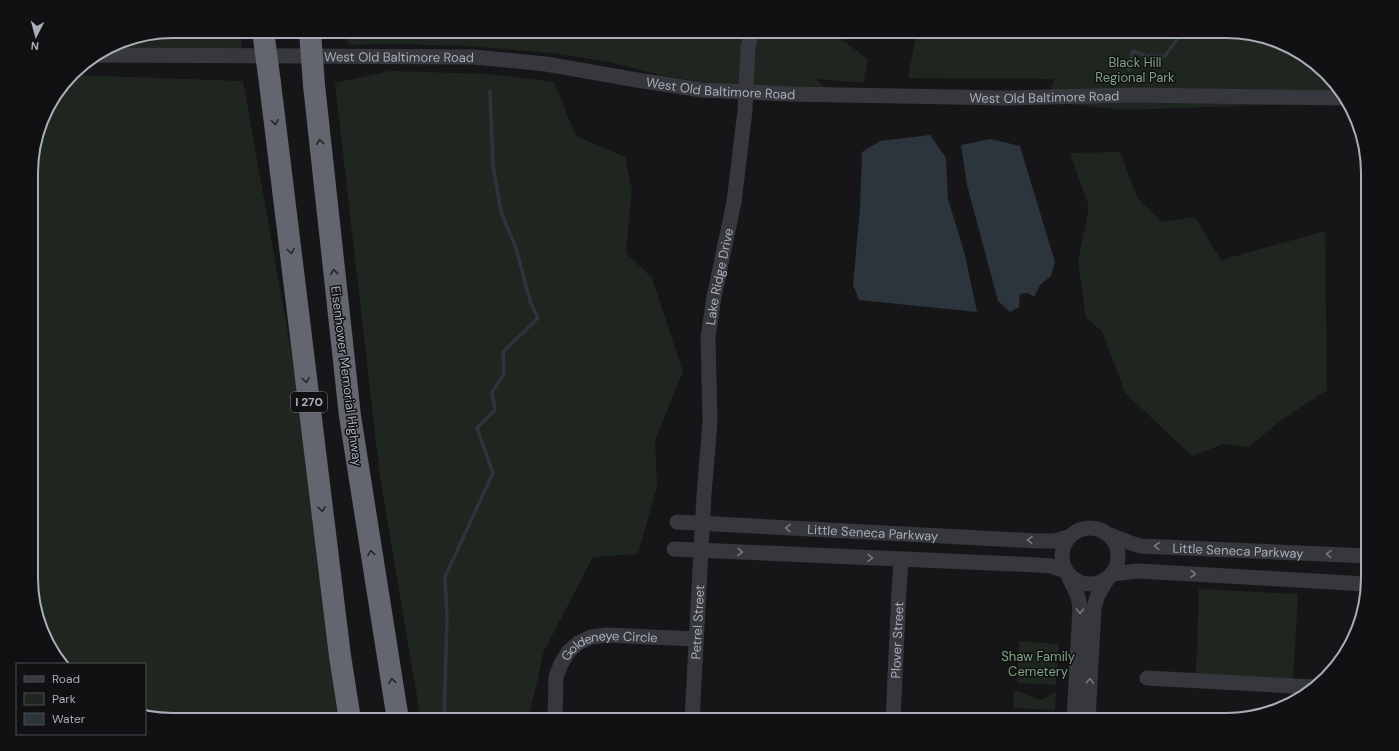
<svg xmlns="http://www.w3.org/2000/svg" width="1399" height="751" viewBox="0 0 1399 751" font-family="'DM Sans',sans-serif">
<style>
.green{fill:#1e261f}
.water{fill:#2c353c}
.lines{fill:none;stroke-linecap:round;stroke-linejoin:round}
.stream{stroke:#2c353c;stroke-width:3.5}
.minor{stroke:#37383d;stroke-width:15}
.highway{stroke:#63666e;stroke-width:22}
.highway-bridge{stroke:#63666e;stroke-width:22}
.oneway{stroke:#26262a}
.oneway2{stroke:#757881}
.labels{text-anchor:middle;stroke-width:3;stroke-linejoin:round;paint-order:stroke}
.shield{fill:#111113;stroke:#7b7e86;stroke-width:1}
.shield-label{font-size:12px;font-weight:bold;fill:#a8adb8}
.street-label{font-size:13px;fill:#a8adb8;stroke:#111113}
.park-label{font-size:13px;fill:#7fa381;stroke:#111113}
.rim{fill:none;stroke:#a8adb8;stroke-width:2}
</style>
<rect width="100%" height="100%" fill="#161618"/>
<path class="green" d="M173,31H240L242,51L111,47L119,42Z
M346,31H830L868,59L863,83L815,79L831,92L715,84L660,75L605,61L550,53L470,46L391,44L348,45Z
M918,31H1226L1289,46L1344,94L1347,102L1125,110L1047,102L1054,79L908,78L914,46Z
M390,71L490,74L554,82L576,136L625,157L632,190L626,253L652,278L683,372L655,440L657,486L638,554L593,557L544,651L528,720H421L380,477L335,83Z
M73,75L243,81L357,720H173L145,713V664H60L32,597L31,163L46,110Z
M1120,152L1138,199L1162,222L1195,217L1221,260L1325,231L1327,390L1279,422L1249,447L1223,444L1192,456L1125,393L1102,331L1086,318L1078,261L1089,207L1070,153Z
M1199,589L1298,594L1293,679L1196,675Z
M1019,641L1059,644L1056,685L1017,683Z
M1014,690C1017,691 1021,692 1024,693C1033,696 1042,706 1050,694L1056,693L1055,710L1013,708Z"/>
<path class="water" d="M930,135L946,158L948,199L965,255L977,312L859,300L853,285L860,208L862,152L880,141Z
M990,139L1020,146L1055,262L1051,276L1040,285L1034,297L1028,293L1020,294L1019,307L1010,312L998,301L967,185L961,145Z"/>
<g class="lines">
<path class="stream" d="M1129,70L1133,51L1147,56H1165L1180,35L1177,31
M444,720L447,619L445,577L493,473L477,428L495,410L492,392L504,374L503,352L538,318L530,301L516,248L501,212L493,166L490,91"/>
<g class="minor">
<path id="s1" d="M98,55L474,57L546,64L637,80L702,90L790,94L1007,98L1133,95L1346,98"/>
<path id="s2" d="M677,522L1038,541H1054L1068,537"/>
<circle cx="1090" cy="556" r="28"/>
<path id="s3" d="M1110,535L1128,542L1140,546L1368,556"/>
<path d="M674,549L1038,565L1051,566L1065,571"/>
<path d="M1112,574L1138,571L1367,584"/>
<path d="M1068,575L1078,597L1080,607L1074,720"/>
<path d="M1147,678L1313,687"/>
<path id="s4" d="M555,720L556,677L561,664L568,652L578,643L591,637L607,635L696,639"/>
<path id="s5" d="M692,720L704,495L710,422L708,337L714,297L734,202L745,111L748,47L752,31"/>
<path id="s6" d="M893,720L899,590L901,560"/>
<path d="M1088,720L1094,608L1097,597L1108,578"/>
</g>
<path class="highway" d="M270,83L340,656L350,720
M314,85L350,416L398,720"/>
<path class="highway-bridge" d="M263,31L270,83
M310,32L314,85"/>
</g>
<defs><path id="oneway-chevron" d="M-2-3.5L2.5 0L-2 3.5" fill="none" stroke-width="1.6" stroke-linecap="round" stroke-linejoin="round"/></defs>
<g class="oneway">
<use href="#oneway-chevron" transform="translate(275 122) rotate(83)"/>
<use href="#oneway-chevron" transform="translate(320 142) rotate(-96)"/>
<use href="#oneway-chevron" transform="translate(291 251) rotate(83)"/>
<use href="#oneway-chevron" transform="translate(334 272) rotate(-96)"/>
<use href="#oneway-chevron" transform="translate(306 380) rotate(83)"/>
<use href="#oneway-chevron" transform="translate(322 509) rotate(83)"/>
<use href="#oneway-chevron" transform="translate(371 553) rotate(-99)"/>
<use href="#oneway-chevron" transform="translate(392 681) rotate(-99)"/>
</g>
<g class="oneway2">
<use href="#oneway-chevron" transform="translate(788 528) rotate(-177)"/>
<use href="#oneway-chevron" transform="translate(1030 540) rotate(-177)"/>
<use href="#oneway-chevron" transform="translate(1157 546) rotate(-177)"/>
<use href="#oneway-chevron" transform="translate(740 552) rotate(3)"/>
<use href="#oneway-chevron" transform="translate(1329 554) rotate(-177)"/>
<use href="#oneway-chevron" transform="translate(870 558) rotate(3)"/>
<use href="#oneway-chevron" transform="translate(1193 574) rotate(3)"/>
<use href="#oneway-chevron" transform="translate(1080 611) rotate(91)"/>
<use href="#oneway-chevron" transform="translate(1090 681) rotate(-87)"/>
</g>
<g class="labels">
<rect class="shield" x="291" y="392" width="36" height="20" rx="3"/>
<g class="shield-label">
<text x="309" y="406">I 270</text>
</g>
<g class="street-label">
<text dy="5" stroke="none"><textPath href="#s1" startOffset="301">West Old Baltimore Road</textPath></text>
<text dy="5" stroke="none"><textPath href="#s1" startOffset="625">West Old Baltimore Road</textPath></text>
<text dy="5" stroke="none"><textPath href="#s1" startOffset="949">West Old Baltimore Road</textPath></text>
<text dy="5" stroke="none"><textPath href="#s5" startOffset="445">Lake Ridge Drive</textPath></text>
<text transform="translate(347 376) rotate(83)" y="5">Eisenhower Memorial Highway</text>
<text dy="5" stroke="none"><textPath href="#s2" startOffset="196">Little Seneca Parkway</textPath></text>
<text dy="5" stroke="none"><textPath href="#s3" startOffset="130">Little Seneca Parkway</textPath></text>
<text dy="5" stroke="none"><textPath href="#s5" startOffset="98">Petrel Street</textPath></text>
<text dy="5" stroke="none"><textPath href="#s6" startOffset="80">Plover Street</textPath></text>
<text dy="5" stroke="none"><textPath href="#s4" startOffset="114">Goldeneye Circle</textPath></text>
</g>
<g class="park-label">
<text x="1135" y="67">Black Hill<tspan x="1135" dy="15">Regional Park</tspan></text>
<text x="1038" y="661">Shaw Family<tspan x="1038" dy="15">Cemetery</tspan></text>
</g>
</g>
<path d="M0 0H1399V751H0ZM173 38H1226A135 135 0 0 1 1361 173V578A135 135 0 0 1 1226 713H173A135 135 0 0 1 38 578V173A135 135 0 0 1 173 38Z" fill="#111113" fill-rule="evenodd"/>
<path class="rim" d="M173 38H1226A135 135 0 0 1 1361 173V578A135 135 0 0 1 1226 713H173A135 135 0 0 1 38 578V173A135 135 0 0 1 173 38Z"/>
<rect x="16" y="663" width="130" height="72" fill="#111113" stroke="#4d4f55"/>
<rect x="24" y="676" width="20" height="6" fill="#37383d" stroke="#4d4f55"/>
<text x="52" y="683" font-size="12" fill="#a8adb8">Road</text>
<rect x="24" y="693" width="20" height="12" fill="#1e261f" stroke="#4d4f55"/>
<text x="52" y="703" font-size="12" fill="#a8adb8">Park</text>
<rect x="24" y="713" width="20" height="12" fill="#2c353c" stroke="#4d4f55"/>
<text x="52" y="723" font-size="12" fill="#a8adb8">Water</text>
<g transform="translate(36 36) rotate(186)" stroke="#111113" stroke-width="3" paint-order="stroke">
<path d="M0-3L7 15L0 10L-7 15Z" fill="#a8adb8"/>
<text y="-6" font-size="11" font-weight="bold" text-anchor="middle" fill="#a8adb8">N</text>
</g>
</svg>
